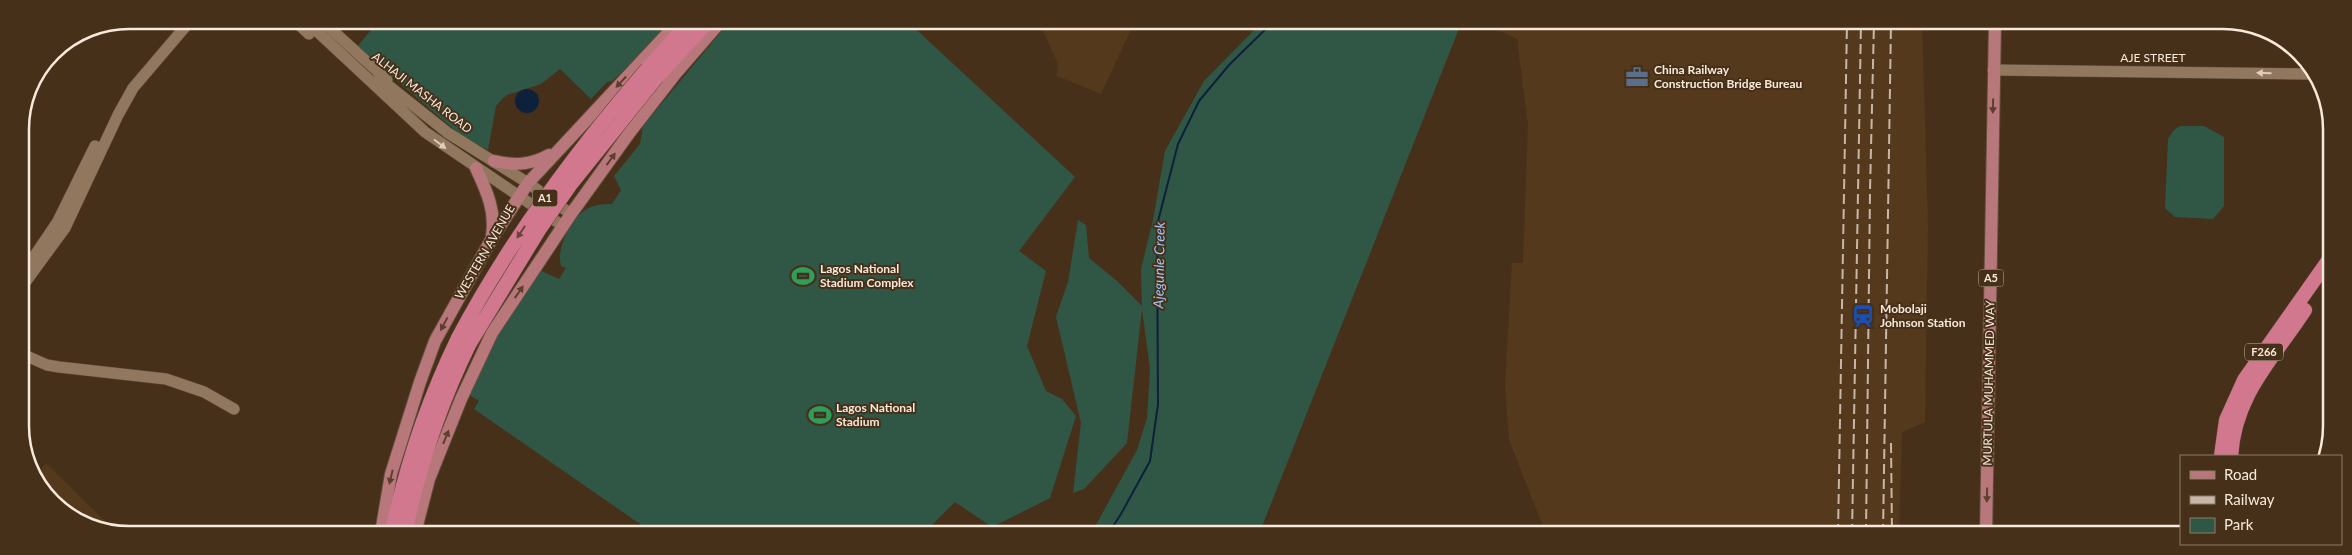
<svg xmlns="http://www.w3.org/2000/svg" width="2352" height="555" viewBox="0 0 2352 555" font-family="Lato,sans-serif">
<style>
.built{fill:#55391c}
.green{fill:#305746}
.water{fill:#0e213b}
.lines{fill:none;stroke-linecap:round;stroke-linejoin:round}
.stream{stroke:#0e213b;stroke-width:2}
.secondary-casing{stroke:#624e3a;stroke-width:12}
.primary-casing{stroke:#624e3a;stroke-width:14}
.highway-casing{stroke:#624e3a;stroke-width:15}
.secondary{stroke:#91775e;stroke-width:11}
.primary{stroke:#b8787b;stroke-width:12}
.highway{stroke:#d2788e;stroke-width:14}
.rail{stroke:#c8b7a7;stroke-width:2;stroke-dasharray:10 5;stroke-linecap:butt}
.highway-bridge-casing{stroke:#624e3a;stroke-width:15;stroke-linecap:butt}
.highway-bridge{stroke:#d2788e;stroke-width:14}
.oneway{fill:#deccbc}
.oneway2{fill:#5e3e2d}
.oneway3{fill:#6a4236}
.labels{text-anchor:middle;stroke-width:4;stroke-linejoin:round;paint-order:stroke}
.shield{fill:#473019;stroke:#c3b2a1;stroke-width:1}
.shield-label{font-size:11px;font-weight:bold;fill:#f8e9db}
.street-label{font-size:12px;fill:#f8e9db;stroke:#473019}
.poi-label{font-size:12px;font-weight:bold;fill:#f8e9db;stroke:#473019;text-anchor:start}
.water-label{font-size:14px;font-style:italic;fill:#a1c7fc;stroke:#473019}
.rim{fill:none;stroke:#f8e9db;stroke-width:2.5}
</style>
<rect width="100%" height="100%" fill="#473019"/>
<path class="built" d="M1039,21H1135L1101,94L1057,76L1058,64Z
M1479,21L1922,22L1928,225L1925,422L1902,432L1899,534H1546L1509,440L1505,386L1512,263H1523L1528,125L1517,39Z
M46,463L117,533H107L52,503L36,475Z"/>
<path class="green" d="M379,20L676,21L612,81L607,82L591,99L560,69L541,84L507,95L503,98L496,106L488,150L464,138L357,47Z
M730,21H907L1075,177L1019,251L1046,271L1027,346L1046,391L1062,399L1076,416L1050,498L992,527L955,502L923,534L653,533L474,409L479,401L469,395L493,342L539,270L559,279L566,268L561,266C556,248 571,220 585,210C593,205 602,204 612,204L621,190L614,176L640,144L643,126Z
M1263,21H1462L1259,534H1091L1137,450L1147,418L1150,369L1142,309L1127,443L1084,489L1073,493L1081,423L1056,317L1068,282L1078,220L1086,225L1089,258L1117,281L1142,306L1141,269L1153,220L1165,151L1204,81Z
M2180,126H2204L2224,137V206L2213,219L2175,217L2165,208L2168,139L2174,130Z"/>
<path class="water" d="M515 101a12 12 0 1 1 24 0a12 12 0 1 1-24 0Z"/>
<g class="lines">
<path class="stream" d="M1108,534L1121,514L1150,461L1158,404L1157,225L1178,144L1199,101L1229,65L1274,21"/>
<defs>
<path id="secondary" d="M294,20L309,34
M305,20L425,132L563,226
M321,20L387,80
M1993,70L2312,74
M379,78L448,133L528,183L571,214
M21,276L58,221L95,146
M21,288L65,228L118,115L133,88L191,20
M22,354L47,365L59,367L166,379L204,392L234,409"/>
<path id="primary" d="M494,161C514,166 531,165 549,155
M476,168C486,190 496,210 492,235
M381,533L391,474L420,382L435,341L491,240L528,183L679,21
M415,533L429,479L461,399L492,333L571,214L630,132L676,73L721,21
M1986,535L1995,22"/>
<path id="highway" d="M647,69L690,21
M657,77L709,21
M2221,456L2226,420L2244,380L2330,258
M2231,456C2235,394 2273,359 2305,310
M392,533C406,463 427,402 458,338
M405,533C419,467 440,404 470,343"/>
</defs>
<use href="#secondary" class="secondary-casing"/>
<use href="#primary" class="primary-casing"/>
<use href="#highway" class="highway-casing"/>
<use href="#secondary" class="secondary"/>
<use href="#primary" class="primary"/>
<use href="#highway" class="highway"/>
<path class="rail" d="M1891,443L1892,534
M1838,534L1847,22
M1852,534L1861,22
M1866,534L1870,191L1874,22
M1883,534L1891,22"/>
<defs>
<path id="highway-bridge" d="M458,338C510,240 575,152 647,69
M470,343L539,230L571,184L657,77"/>
</defs>
<use href="#highway-bridge" class="highway-bridge-casing"/>
<use href="#highway-bridge" class="highway-bridge"/>
</g>
<defs><path id="oneway-solid" d="M-6-.8H1V-3.2L6.5 0L1 3.2V.8H-6Z" transform="scale(1.25)"/></defs>
<g class="oneway">
<use href="#oneway-solid" transform="translate(2264 73) rotate(-178)"/>
<use href="#oneway-solid" transform="translate(440 144) rotate(37)"/>
</g>
<g class="oneway2">
<use href="#oneway-solid" transform="translate(621 82) rotate(133)"/>
<use href="#oneway-solid" transform="translate(1993 106) rotate(91)"/>
<use href="#oneway-solid" transform="translate(611 159) rotate(-54)"/>
<use href="#oneway-solid" transform="translate(519 292) rotate(-55)"/>
<use href="#oneway-solid" transform="translate(444 324) rotate(118)"/>
<use href="#oneway-solid" transform="translate(446 437) rotate(-68)"/>
<use href="#oneway-solid" transform="translate(391 477) rotate(103)"/>
<use href="#oneway-solid" transform="translate(1987 495) rotate(91)"/>
</g>
<use class="oneway3" href="#oneway-solid" transform="translate(521 232) rotate(123)"/>
<defs>
<symbol id="office-bare" viewBox="-9 -9 18 18"><path d="M-6-3h4V-5.5h4V-3h4V5H-6ZM-1-4.5V-3h2v-1.5ZM-6 0V1H6V0Z" fill="#5c6f8a" stroke="#473019" stroke-width="2.5" paint-order="stroke"/></symbol>
<symbol id="stadium-bare" viewBox="-9 -9 18 18"><path d="M0-5a6.5 5 0 1 0 0 10a6.5 5 0 1 0 0-10ZM-3.5-1.8h7v3.6h-7Z" fill="#2e9e5b" stroke="#473019" stroke-width="2.5" paint-order="stroke"/></symbol>
<symbol id="station-bare" viewBox="-9 -9 18 18"><path d="M-3-6H3Q5-6 5-4V2Q5 4 3 4L4.5 6H3L1.5 4h-3L-3 6H-4.5L-3 4Q-5 4-5 2V-4Q-5-6-3-6ZM-3.5-4v3h7v-3ZM-3.5 1v1.5H-2V1ZM2 1v1.5H3.5V1Z" fill="#1a4fb4" stroke="#473019" stroke-width="2.5" paint-order="stroke"/></symbol>
</defs>
<g fill-rule="evenodd">
<use href="#office-bare" x="1621" y="61" width="32" height="32"/>
<use href="#stadium-bare" x="787" y="260" width="32" height="32"/>
<use href="#station-bare" x="1847" y="300" width="32" height="32"/>
<use href="#stadium-bare" x="804" y="399" width="32" height="32"/>
</g>
<g class="labels">
<g class="shield">
<rect x="532.5" y="189.5" width="25" height="17" rx="4"/>
<rect x="1978.5" y="269.5" width="25" height="17" rx="4"/>
<rect x="2245" y="343.5" width="38" height="17" rx="4"/>
</g>
<g class="shield-label">
<text x="545" y="202">A1</text>
<text x="1991" y="282">A5</text>
<text x="2264" y="356">F266</text>
</g>
<g class="street-label">
<text x="2153" y="62">AJE STREET</text>
<text transform="translate(422 93) rotate(38)" y="4">ALHAJI MASHA ROAD</text>
<text transform="translate(485 252) rotate(-60)" y="4">WESTERN AVENUE</text>
<text transform="translate(1989 383) rotate(-89)" y="4">MURTULA MUHAMMED WAY</text>
</g>
<g class="poi-label">
<text x="1654" y="74">China Railway<tspan x="1654" dy="14">Construction Bridge Bureau</tspan></text>
<text x="820" y="273">Lagos National<tspan x="820" dy="14">Stadium Complex</tspan></text>
<text x="1880" y="313">Mobolaji<tspan x="1880" dy="14">Johnson Station</tspan></text>
<text x="836" y="412">Lagos National<tspan x="836" dy="14">Stadium</tspan></text>
</g>
<g class="water-label">
<text transform="translate(1159 265) rotate(-89)" y="5">Ajegunle Creek</text>
</g>
</g>
<path d="M0 0H2352V555H0ZM129 29H2223A100 100 0 0 1 2323 129V426A100 100 0 0 1 2223 526H129A100 100 0 0 1 29 426V129A100 100 0 0 1 129 29Z" fill="#473019" fill-rule="evenodd"/>
<path class="rim" d="M129 29H2223A100 100 0 0 1 2323 129V426A100 100 0 0 1 2223 526H129A100 100 0 0 1 29 426V129A100 100 0 0 1 129 29Z"/>
<rect x="2180" y="455" width="162" height="90" fill="#473019" stroke="#8e7a67"/>
<rect x="2190" y="471" width="25" height="8" fill="#b8787b" stroke="#8e7a67"/>
<text x="2224" y="480" font-size="15" fill="#f8e9db">Road</text>
<rect x="2190" y="496" width="25" height="8" fill="#c8b7a7" stroke="#8e7a67"/>
<text x="2224" y="505" font-size="15" fill="#f8e9db">Railway</text>
<rect x="2190" y="518" width="25" height="15" fill="#305746" stroke="#8e7a67"/>
<text x="2224" y="530" font-size="15" fill="#f8e9db">Park</text>
</svg>
